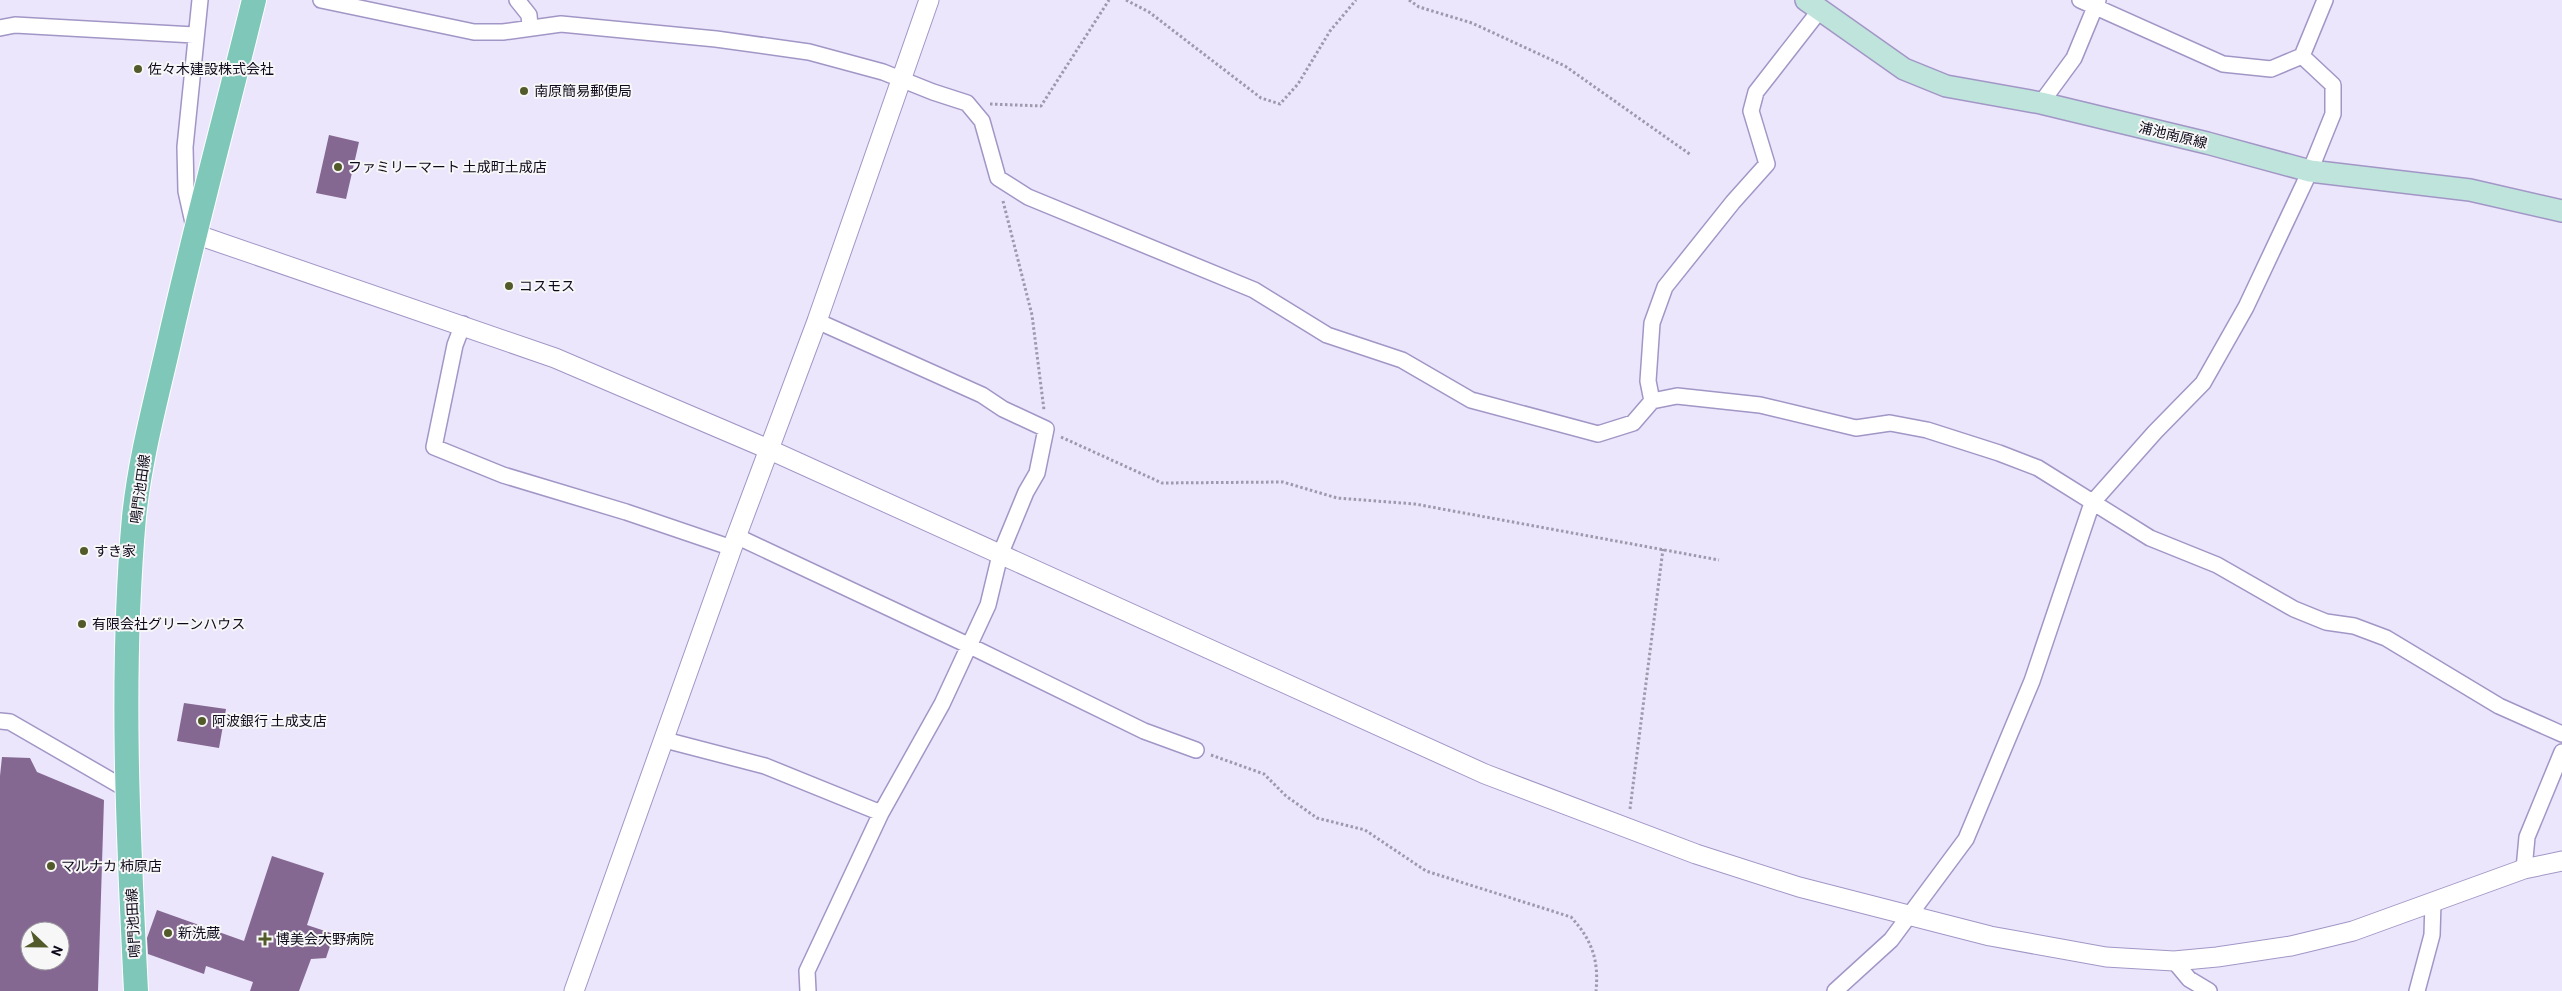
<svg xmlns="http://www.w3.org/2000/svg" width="2562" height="991" viewBox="0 0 2562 991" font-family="Barlow,'Noto Sans JP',sans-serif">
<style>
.building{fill:#856891;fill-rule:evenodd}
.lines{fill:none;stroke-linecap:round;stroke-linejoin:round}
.minor-casing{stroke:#a296c6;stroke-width:18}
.tertiary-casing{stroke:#a296c6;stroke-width:21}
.secondary-casing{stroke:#a296c6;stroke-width:24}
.primary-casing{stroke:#fff;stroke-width:26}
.path{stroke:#9e99ad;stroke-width:3;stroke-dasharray:2.5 2.5;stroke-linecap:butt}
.minor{stroke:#fff;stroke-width:15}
.tertiary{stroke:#fff;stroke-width:19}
.secondary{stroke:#bfe4dc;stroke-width:21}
.primary{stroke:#7fc8b9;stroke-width:24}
.poi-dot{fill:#535a29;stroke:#f7f7f7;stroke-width:2}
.labels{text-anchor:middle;stroke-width:4;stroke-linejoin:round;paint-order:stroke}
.poi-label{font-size:14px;fill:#0e091a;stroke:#f7f7f7;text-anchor:start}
.street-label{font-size:14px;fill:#0e091a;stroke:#f7f7f7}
</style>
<rect width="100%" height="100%" fill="#ebe6fb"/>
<path class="building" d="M329,135L359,142L346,199L316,193Z
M184,703L226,709L219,748L177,741Z
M2,757L30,758L37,772L104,800L98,991H0V776ZM30,931H60V961H30Z
M272,856L324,873L307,925L334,934L326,958L311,959L299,991H250L253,982L206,966L204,974L148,954L147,938L157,910L244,941Z"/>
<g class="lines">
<defs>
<path id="minor" d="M321,0L474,32H503L561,24L716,39L809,52L883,72L933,92L967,103L982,121L998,178L1028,197L1254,290L1327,335L1402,360L1471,400L1598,434L1633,423L1652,401L1677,396L1760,405L1856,428L1890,423L1927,430L1999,453L2038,468L2150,538L2217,565L2294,609L2326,622L2354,626L2386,638L2499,706L2562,734
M517,0L529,15L530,26
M2080,0L2223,64L2271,69L2302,56L2325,0
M0,28L15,25L194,35
M2041,103L2074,58L2098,0
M194,227L186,191L185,147L200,0
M463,324L455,345L434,447L503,475L626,512L732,548
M1652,401L1648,381L1652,323L1665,287L1733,202L1767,164L1751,111L1756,92L1820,10
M736,536L970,646L1144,731L1196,750
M0,721L10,722L126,789
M665,740L765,766L881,813
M2524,869L2527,837L2562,752
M2174,961L2189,979L2209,991
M808,991L807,971L881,813L942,704L988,605L1000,555L1026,492L1037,473L1046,429L1003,409L982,395L817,321
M1835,991L1891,940L1966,839L2032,681L2092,503L2155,432L2203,383L2246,307L2310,171L2333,114V85L2302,56
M2417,991L2432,935L2433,902"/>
<path id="tertiary" d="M195,234L555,358L768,449L1485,774L1696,854L1799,887L1990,936L2106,957L2174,961L2217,957L2291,946L2353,931L2524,869L2562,861
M574,991L732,548L817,321L929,0"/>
<path id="secondary" d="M1806,0L1904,69L1946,86L2041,103L2207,143L2310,171L2470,190L2562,211"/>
<path id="primary" d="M136,991C128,833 120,674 134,517C140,458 156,400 169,343C195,228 226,114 254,0"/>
</defs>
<use href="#minor" class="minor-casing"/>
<use href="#tertiary" class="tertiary-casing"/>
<use href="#secondary" class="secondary-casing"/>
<use href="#primary" class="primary-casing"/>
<path class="path" d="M1126,0L1149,12L1261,98L1280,104L1298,84L1330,31L1356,0
M1409,0L1419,7L1472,23L1565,66L1691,155
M990,104L1041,106L1109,0
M1003,201L1032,315L1044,410
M1061,437L1162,483L1283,482L1337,498L1415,504L1719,560
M1211,755L1264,774L1286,796L1317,818L1365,830L1426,871L1571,917C1592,940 1599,960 1596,991
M1630,809L1663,549"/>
<use href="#minor" class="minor"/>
<use href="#tertiary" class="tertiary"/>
<use href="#secondary" class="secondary"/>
<use href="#primary" class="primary"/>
</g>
<g class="poi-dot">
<circle cx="138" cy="69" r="5"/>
<circle cx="524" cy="91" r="5"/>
<circle cx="338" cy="167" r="5"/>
<circle cx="509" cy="286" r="5"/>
<circle cx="84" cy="551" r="5"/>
<circle cx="82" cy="624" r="5"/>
<circle cx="202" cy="721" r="5"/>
<circle cx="51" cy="866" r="5"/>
<circle cx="168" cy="933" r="5"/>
<path d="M262.5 931.5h5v5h5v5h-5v5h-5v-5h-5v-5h5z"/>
</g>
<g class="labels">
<g class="poi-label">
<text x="148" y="74">佐々木建設株式会社</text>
<text x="534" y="96">南原簡易郵便局</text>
<text x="348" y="172">ファミリーマート 土成町土成店</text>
<text x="519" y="291">コスモス</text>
<text x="94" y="556">すき家</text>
<text x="92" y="629">有限会社グリーンハウス</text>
<text x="212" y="726">阿波銀行 土成支店</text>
<text x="61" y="871">マルナカ 柿原店</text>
<text x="178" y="938">新洗蔵</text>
<text x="276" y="944">博美会大野病院</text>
</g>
<g class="street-label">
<text transform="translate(2173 135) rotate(14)" y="5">浦池南原線</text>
<text transform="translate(140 489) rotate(-82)" y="5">鳴門池田線</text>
<text transform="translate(133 923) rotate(-93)" y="5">鳴門池田線</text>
</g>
</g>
<g transform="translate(45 946) rotate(112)"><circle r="24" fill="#f7f7f7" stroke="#9a989f"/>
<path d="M0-4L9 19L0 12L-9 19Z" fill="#535a29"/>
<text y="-8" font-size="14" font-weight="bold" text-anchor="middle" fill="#0e091a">N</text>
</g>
</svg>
